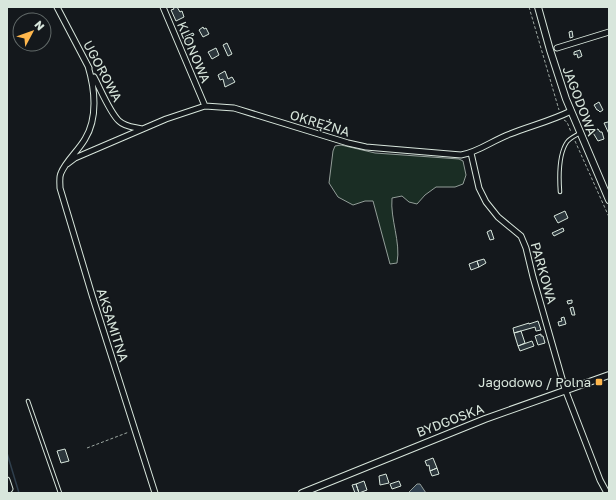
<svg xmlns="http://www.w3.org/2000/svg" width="616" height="500" viewBox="0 0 616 500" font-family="'Golos Text',sans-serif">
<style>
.green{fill:#1a2d24;stroke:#939e99}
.water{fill:#2f3f4d;stroke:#939e99}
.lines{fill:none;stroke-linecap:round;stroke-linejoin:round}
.stream{stroke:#2f3f4d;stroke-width:1.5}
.building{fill:#2c363c;stroke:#d8e6dc}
.service-casing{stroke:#d8e6dc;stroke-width:4.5}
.minor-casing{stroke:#d8e6dc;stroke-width:7}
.tertiary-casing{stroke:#d8e6dc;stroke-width:8}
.path{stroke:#9da8a2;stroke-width:1;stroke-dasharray:3 2;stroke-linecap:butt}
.service{stroke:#14181c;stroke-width:2.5}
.minor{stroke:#14181c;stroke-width:5}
.tertiary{stroke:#14181c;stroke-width:6}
.poi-dot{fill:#ffb74d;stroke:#14181c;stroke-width:1.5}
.labels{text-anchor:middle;stroke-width:3;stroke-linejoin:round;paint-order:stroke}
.street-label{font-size:13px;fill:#d8e6dc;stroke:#14181c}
.poi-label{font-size:13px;fill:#d8e6dc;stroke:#14181c;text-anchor:end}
</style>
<rect width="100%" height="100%" fill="#14181c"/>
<path class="green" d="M341,145L375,153L459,159L463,161L466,175L463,184L455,187H436L425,195L417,204L409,202L402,196L392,198C390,219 401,242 397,263L390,264L373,201H365L353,205L338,197L329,183L333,151L335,146Z"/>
<path class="water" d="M417,484H420L426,493H408Z"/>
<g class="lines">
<path class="stream" d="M7,453L19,493"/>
</g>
<path class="building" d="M173,7H177L180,12L182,11L184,17L176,21L171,10L174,9Z
M203,27L204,29L206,28L209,34L203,37L199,30Z
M572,31L573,37L570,38L569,32Z
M193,33L194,35L191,36L194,41L187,44L186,41L184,42L183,40L185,39L184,37Z
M227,43L232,54L228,56L223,45Z
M216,48L219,55L212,59L208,52Z
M580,50L582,56L578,58L577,54L574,55V52Z
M225,71L228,79L232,77L235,82L225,87L223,79L220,80L218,75Z
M599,102L603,110L600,112L598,110H597L594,105Z
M608,122L609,123V134L604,123Z
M598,129L600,132H602L604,139L598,141L592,131Z
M565,211L568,218L558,223L554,216Z
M563,228L564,231L554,236L552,233Z
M491,230L494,239L490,240L487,232Z
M484,259L486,263L479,267L477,261Z
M477,261L479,267L471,270L469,264Z
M572,300V303L568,304L567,301Z
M573,307L575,315H572L570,308Z
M564,317L566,324L559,326L558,322L562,321L561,318Z
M538,321L541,330L536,331L535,327L514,333L513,328L529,323V324Z
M521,331L525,343L518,346L514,333Z
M541,334V336H543L545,343L538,345L535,336Z
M532,341L534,346L520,351L518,346Z
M65,449L69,461L61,463L57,451Z
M433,458L437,468L430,471L429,465L427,466L425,461Z
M437,468L439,474L432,476L430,471Z
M386,474L389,483L380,485L379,476Z
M364,481L367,490L359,493L356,484Z
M399,481L401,486L392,489L390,484Z
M356,484L359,493H355L352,485Z"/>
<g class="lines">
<defs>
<path id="service" d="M560,192C559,178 558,155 567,142C570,138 575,136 580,133
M28,401L60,493"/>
<path id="minor" d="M57,7L89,68
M163,7L205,106
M557,48L609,32
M88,66C95,89 98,118 85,139C78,151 66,161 61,173C59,177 60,183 60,188L92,295L155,493
M94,77C100,88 110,113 119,121C125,127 134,127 142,129
M471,153L479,188L486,202L498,217L521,236L526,248L533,277L565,389L600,480L607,493
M67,164L75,158L166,119L205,106L234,108L348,143L366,147L461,155C479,152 493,140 510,134C530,126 551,121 571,111
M7,480L10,489L7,492"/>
<path id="tertiary" d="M538,7L550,50L566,99L609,200
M302,493L485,419L609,375"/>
</defs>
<use href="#service" class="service-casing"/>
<use href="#minor" class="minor-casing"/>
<use href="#tertiary" class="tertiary-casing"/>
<path class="path" d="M529,7L559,110
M564,120L567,122L571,132
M575,141L609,217
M87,448L129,432"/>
<use href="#service" class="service"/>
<use href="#minor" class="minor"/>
<use href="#tertiary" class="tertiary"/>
</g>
<rect class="poi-dot" x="595" y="378" width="8" height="8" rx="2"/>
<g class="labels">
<g class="street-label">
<text transform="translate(194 52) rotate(67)" y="5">KLONOWA</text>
<text transform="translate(103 71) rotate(62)" y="5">UGOROWA</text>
<text transform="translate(580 101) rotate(69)" y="5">JAGODOWA</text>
<text transform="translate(320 123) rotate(17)" y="5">OKRĘŻNA</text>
<text transform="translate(544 273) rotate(74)" y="5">PARKOWA</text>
<text transform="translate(113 325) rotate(72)" y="5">AKSAMITNA</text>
<text transform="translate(450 420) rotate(-21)" y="5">BYDGOSKA</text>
</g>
<g class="poi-label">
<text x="591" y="387">Jagodowo / Polna</text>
</g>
</g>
<rect width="616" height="500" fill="none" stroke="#d8e6dc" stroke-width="16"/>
<g transform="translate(32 32) rotate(49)"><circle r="19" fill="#14181c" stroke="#626a69"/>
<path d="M0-3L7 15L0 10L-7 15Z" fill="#ffb74d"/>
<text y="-6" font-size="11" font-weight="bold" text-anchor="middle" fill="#d8e6dc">N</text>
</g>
</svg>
